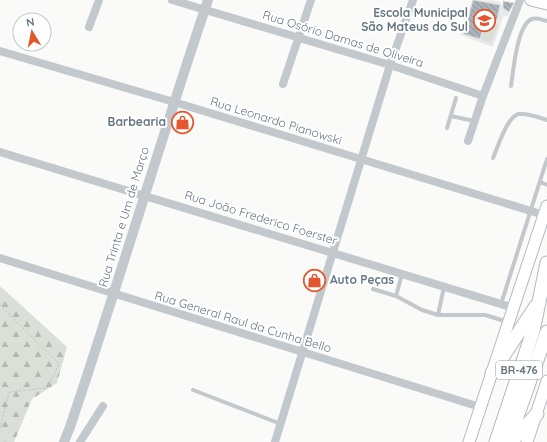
<svg xmlns="http://www.w3.org/2000/svg" width="547" height="442" viewBox="0 0 547 442" font-family="Quicksand,sans-serif">
<style>
.built{fill:#e8e9e9}
.forest{fill:url(#forest-firs)}
.pitch{fill:#dadfd7}
.building{fill:url(#building-back-hatch);stroke:#dcdcda}
.lines{fill:none;stroke-linecap:round;stroke-linejoin:round}
.secondary-casing{stroke:#b3babf;stroke-width:13}
.trunk-casing{stroke:#b4b9bd;stroke-width:15}
.path{stroke:#bbbfc2;stroke-width:1;stroke-dasharray:2 2;stroke-linecap:butt}
.service{stroke:#c3c8cc;stroke-width:4}
.minor{stroke:#c3c8cc;stroke-width:8}
.tertiary{stroke:#c3c8cc;stroke-width:10}
.secondary{stroke:#fff;stroke-width:11}
.trunk{stroke:#fff;stroke-width:13}
.labels{text-anchor:middle;stroke-width:4;stroke-linejoin:round;paint-order:stroke}
.shield{fill:#fff;stroke:#939fa8;stroke-width:1}
.shield-label{font-size:11px;font-weight:bold;fill:#657683}
.poi-label{font-size:12px;font-weight:bold;fill:#657683;stroke:#fff;text-anchor:end}
.street-label{font-size:12px;fill:#657683;stroke:#fff}
</style>
<defs>
<pattern id="forest-firs" width="22" height="20" patternUnits="userSpaceOnUse"><rect width="22" height="20" fill="#dadfd7"/><path d="M5 1l3.5 6h-7zM16 11l3.5 6h-7z" fill="#b4b9b4"/></pattern>
<pattern id="building-back-hatch" width="6" height="6" patternUnits="userSpaceOnUse"><rect width="6" height="6" fill="#aab3b9"/><path d="M-1 5l2 2M0 0l6 6M5-1l2 2" fill="none" stroke="#8e969c"/></pattern>
</defs>
<rect width="100%" height="100%" fill="#fafaf8"/>
<path class="built" d="M473,0L499,1L503,8L509,12V15L503,17L493,47L460,35Z"/>
<path class="forest" d="M0,286L67,347L57,383L32,399L14,442H0Z"/>
<path class="pitch" d="M488,22L498,25L491,43L481,40Z"/>
<path class="building" d="M473,0L500,5L497,20L486,18L480,39L464,34Z
M503,1L514,3L509,12L503,8Z"/>
<g class="lines">
<defs>
<path id="secondary" d="M531,0L547,4
M469,442L547,206
M527,442L547,381"/>
<path id="trunk" d="M492,373L536,306
M496,442L533,331L547,263
M508,442L547,332
M511,442L537,414"/>
</defs>
<use href="#secondary" class="secondary-casing"/>
<use href="#trunk" class="trunk-casing"/>
<path class="path" d="M0,305L59,364L47,388L9,392L0,428"/>
<path class="service" d="M511,86C513,73 517,24 532,19C536,17 542,20 547,21
M451,116L474,121
M447,128L456,98
M493,158C498,147 507,116 519,114C528,113 538,117 547,120
M540,182L547,185
M373,289L396,296L422,310L438,315H485L508,322
M396,296L402,274
M501,304L547,159
M438,315L444,287
M193,390L281,424"/>
<path class="minor" d="M172,0L390,65L483,96
M89,27L99,0
M0,51L174,102L544,215
M283,84L311,0
M468,141L483,96L520,0
M0,152L514,308
M0,258L480,407
M80,442L103,406
M275,442L390,65L413,0"/>
<path class="tertiary" d="M64,442L70,427C118,285 160,142 208,0"/>
<use href="#secondary" class="secondary"/>
<use href="#trunk" class="trunk"/>
</g>
<defs>
<symbol id="school-ring" viewBox="-11 -11 22 22"><circle r="9.5" fill="#fff" stroke="#e4572e" stroke-width="1.5"/><path d="M0-5L7-2L0 1L-7-2ZM-4 1L0 2.5L4 1V4Q0 6-4 4Z" fill="#e4572e"/></symbol>
<symbol id="shop-ring" viewBox="-11 -11 22 22"><circle r="9.5" fill="#fff" stroke="#e4572e" stroke-width="1.5"/><path d="M-5-2.5h2.3a2.7 3.5 0 0 1 5.4 0H5L5.5 6h-11ZM-1.5-2.5h3a1.5 2.3 0 0 0-3 0Z" fill="#e4572e"/></symbol>
</defs>
<g fill-rule="evenodd">
<use href="#school-ring" x="472" y="8" width="25" height="25"/>
<use href="#shop-ring" x="170" y="110" width="25" height="25"/>
<use href="#shop-ring" x="302" y="268" width="25" height="25"/>
</g>
<g class="labels">
<rect class="shield" x="496" y="361" width="46" height="18" rx="3"/>
<g class="shield-label">
<text x="519" y="374">BR-476</text>
</g>
<g class="poi-label">
<text x="468" y="17">Escola Municipal<tspan x="468" dy="14">São Mateus do Sul</tspan></text>
<text x="166" y="126">Barbearia</text>
<text x="330" y="284" text-anchor="start">Auto Peças</text>
</g>
<g class="street-label">
<text transform="translate(343 39) rotate(17)" y="4">Rua Osório Damas de Oliveira</text>
<text transform="translate(276 121) rotate(17)" y="4">Rua Leonardo Pianowski</text>
<text transform="translate(124 217) rotate(-73)" y="4">Rua Trinta e Um de Março</text>
<text transform="translate(261 218) rotate(17)" y="4">Rua João Frederico Foerster</text>
<text transform="translate(243 322) rotate(17)" y="4">Rua General Raul da Cunha Bello</text>
</g>
</g>
<g transform="translate(32 32) rotate(350)"><circle r="19" fill="#ffffff" stroke="#c1c8cd"/>
<path d="M0-3L7 15L0 10L-7 15Z" fill="#e4572e"/>
<text y="-6" font-size="11" font-weight="bold" text-anchor="middle" fill="#657683">N</text>
</g>
</svg>
